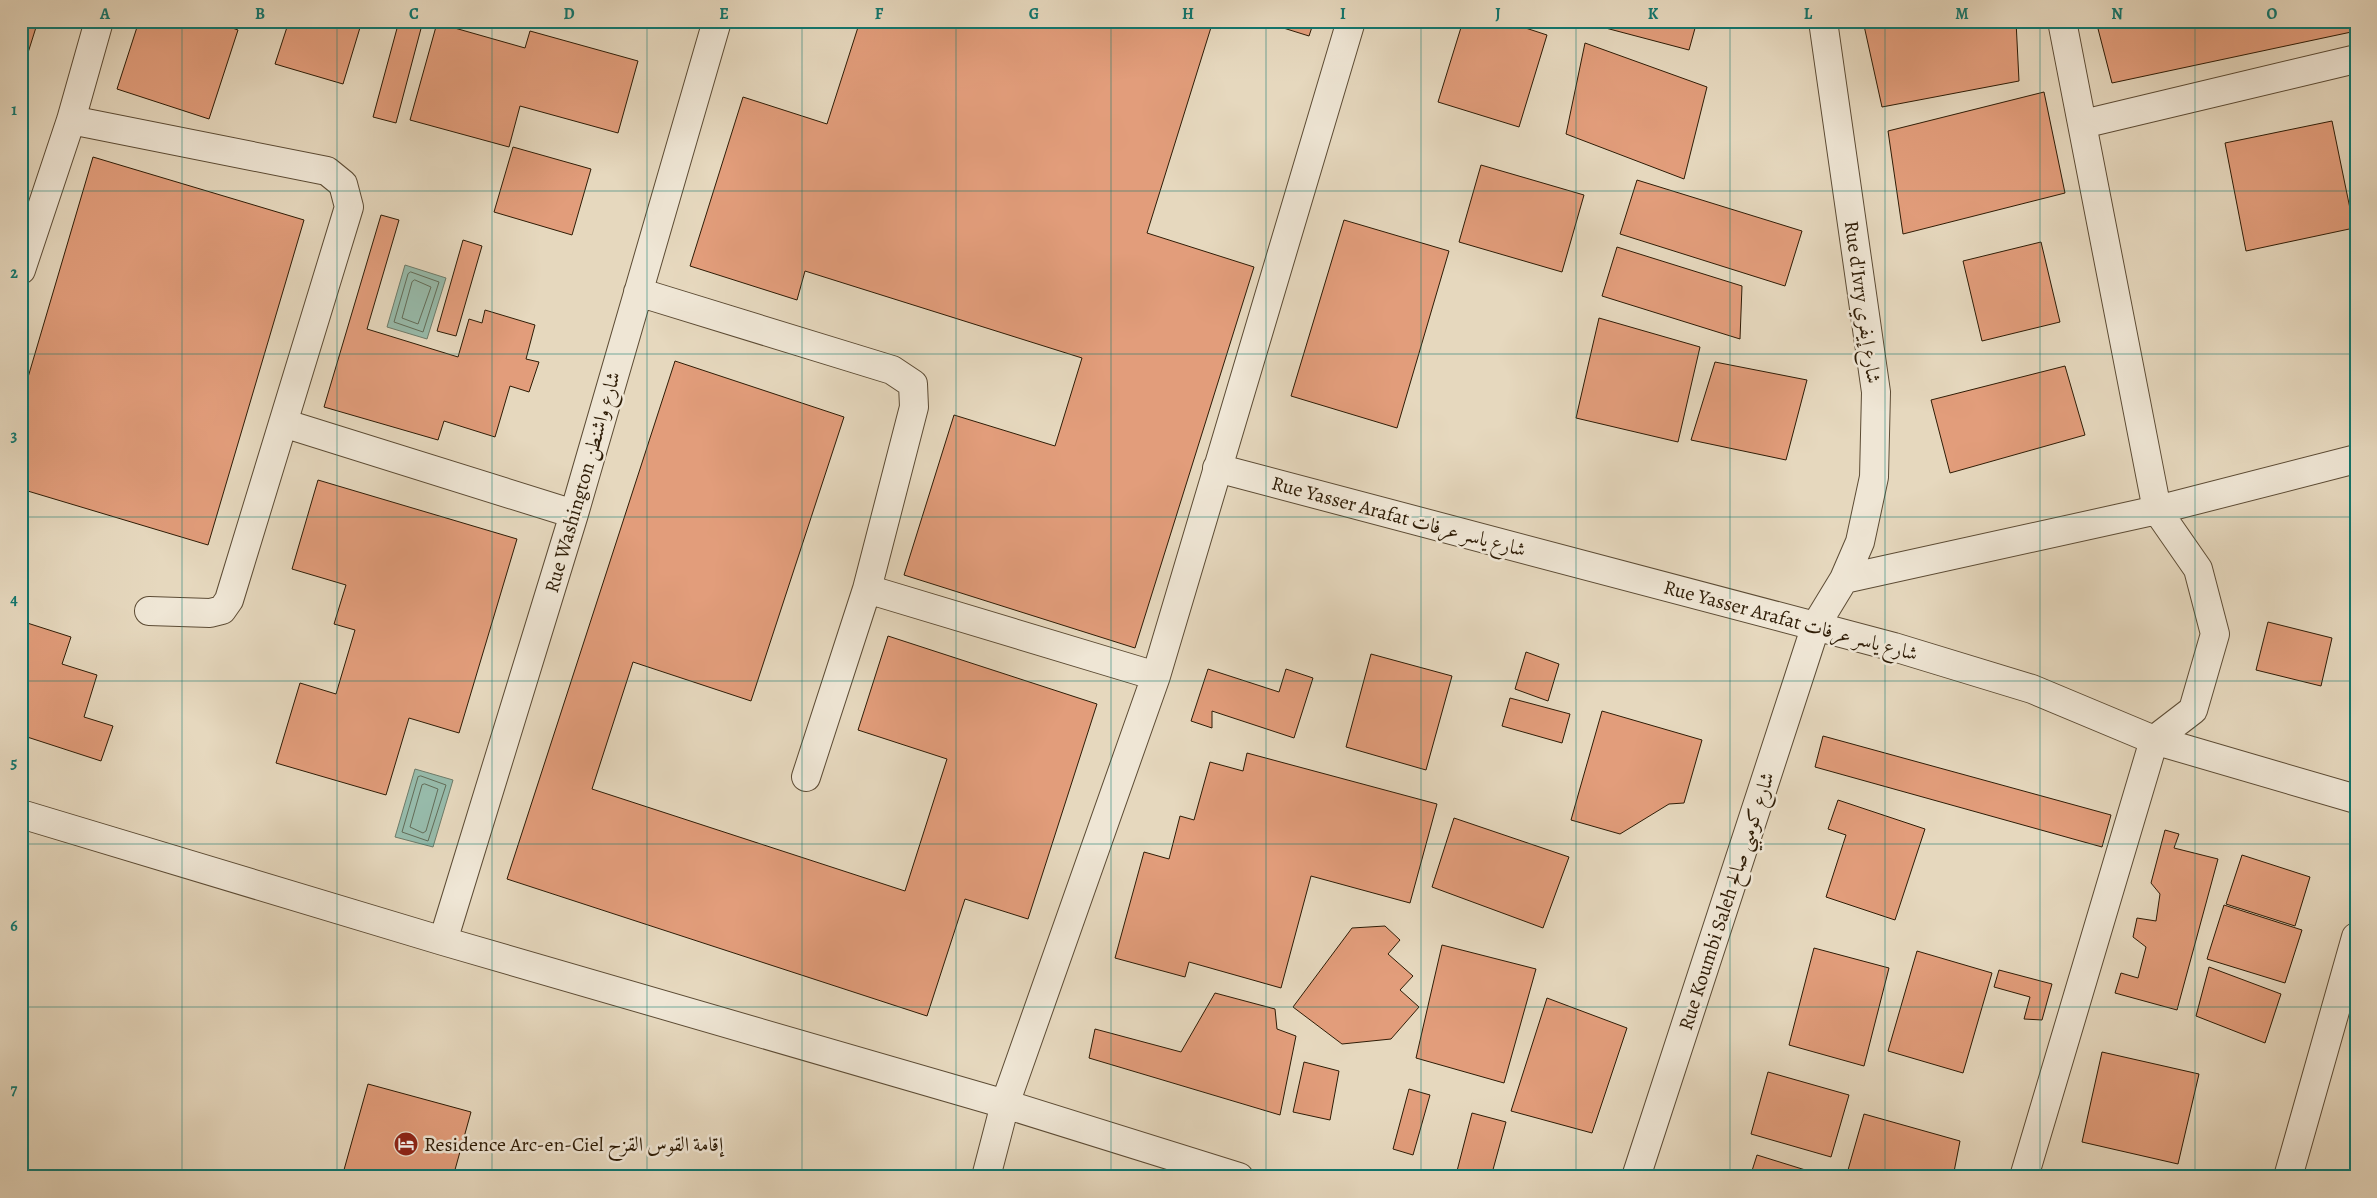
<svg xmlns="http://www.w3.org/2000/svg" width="2377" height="1198" viewBox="0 0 2377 1198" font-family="Alegreya,Amiri,serif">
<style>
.water{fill:#97bbab;stroke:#6d7b69}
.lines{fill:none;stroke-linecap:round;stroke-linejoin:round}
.shore{stroke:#626c58;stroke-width:1}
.building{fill:#e29d7b;stroke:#2e1c06}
.street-casing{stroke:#5c4b34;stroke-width:30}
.street{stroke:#efe6d5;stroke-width:28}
.grid{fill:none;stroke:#0f766e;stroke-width:1;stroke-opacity:0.55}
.labels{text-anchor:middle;stroke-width:5;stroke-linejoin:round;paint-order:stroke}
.street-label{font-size:20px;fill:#2e1c06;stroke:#efe6d5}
.poi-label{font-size:20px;fill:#2e1c06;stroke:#efe6d5;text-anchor:start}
.neatline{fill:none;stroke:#0f766e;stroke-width:2}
.grid-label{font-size:16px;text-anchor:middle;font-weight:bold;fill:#0f766e}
</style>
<rect width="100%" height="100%" fill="#e6d8be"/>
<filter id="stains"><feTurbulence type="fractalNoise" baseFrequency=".004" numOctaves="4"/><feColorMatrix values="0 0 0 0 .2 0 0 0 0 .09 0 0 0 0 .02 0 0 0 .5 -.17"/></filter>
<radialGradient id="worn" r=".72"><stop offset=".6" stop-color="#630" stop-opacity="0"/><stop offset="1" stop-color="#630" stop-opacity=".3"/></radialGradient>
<path class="water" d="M405,265L446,278L427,339L387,327Z
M415,769L453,780L433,847L395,837Z"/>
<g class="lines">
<path class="shore" d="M411,272L439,282L423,332L394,322L408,274Z
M415,280L431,287L418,324L402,318L412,282Z
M421,776L446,785L428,841L402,832L418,777Z
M425,784L438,789L426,831L423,833L410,827L422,785Z"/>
</g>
<path class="building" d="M21,21H38L21,75Z
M139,21H213L238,30L209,119L117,89Z
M289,21H362L343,84L275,64Z
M399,21H423L396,123L373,117Z
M477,21H496L495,27Z
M860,21H1213L1147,233L1254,267L1135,648L904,575L954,415L1055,446L1082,358L805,271L797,300L690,266L743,97L827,124Z
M1261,21H1314L1309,36Z
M1463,21H1504L1547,35L1519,127L1438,102Z
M1579,21H1697L1689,50Z
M1863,21H2016L2019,81L1882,107Z
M2096,21H2356V31L2112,83Z
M437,23L525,48L530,31L638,61L618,133L520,106L509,147L410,120Z
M1585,43L1707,87L1684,179L1566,134Z
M2044,92L2065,193L1903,234L1888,131Z
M2332,121L2354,228L2246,251L2225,143Z
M513,147L591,169L572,235L494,212Z
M93,157L304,220L208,545L21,489V401Z
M1481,165L1584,195L1562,272L1459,242Z
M1637,180L1802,231L1785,286L1620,234Z
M381,215L399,220L367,329L458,357L469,319L482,323L485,310L535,325L526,359L539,362L529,392L510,386L495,437L444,421L438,440L324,407Z
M1344,220L1449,251L1397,428L1291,396Z
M463,240L482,246L456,336L437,331Z
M2041,242L2060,322L1982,341L1963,261Z
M1617,247L1742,286L1740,339L1602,296Z
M1599,318L1700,347L1678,442L1576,418Z
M675,361L844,417L751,701L633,662L592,789L905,891L947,759L858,730L888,636L1097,704L1028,919L965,899L927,1016L507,879Z
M1715,362L1807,380L1786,460L1691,440Z
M2065,366L2085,435L1950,473L1931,400Z
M318,480L517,539L459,733L409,718L386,795L276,763L300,683L336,694L355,630L334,624L346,585L292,569Z
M21,621L71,637L62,664L97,675L84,717L113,726L101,761L21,735Z
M2268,622L2332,638L2321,686L2256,670Z
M1526,652L1559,664L1548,701L1515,689Z
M1371,654L1452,676L1426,770L1346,747Z
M1208,669L1279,692L1286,669L1313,678L1294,738L1212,711V728L1191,721Z
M1510,698L1570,714L1562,743L1502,726Z
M1602,711L1702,740L1684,803L1669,804L1620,834L1571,820Z
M1823,736L2111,815L2102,847L1815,767Z
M1247,753L1437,804L1410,903L1311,876L1281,988L1189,962L1185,977L1115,958L1144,852L1169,859L1180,816L1194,820L1210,762L1243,771Z
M1838,800L1925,829L1895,920L1826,897L1846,835L1828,829Z
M1454,818L1569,857L1543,928L1432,887Z
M2165,830L2179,834L2174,848L2218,859L2177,1010L2115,993L2121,973L2138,978L2146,947L2133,937L2137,918L2156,921L2160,894L2151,883Z
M2242,855L2310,877L2295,926L2226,904Z
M2224,905L2302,930L2285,983L2207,959Z
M1385,926L1400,940L1388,954L1413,976L1400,990L1419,1007L1391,1039L1342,1044L1293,1007L1352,928Z
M1442,945L1536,969L1504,1083L1416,1058Z
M1814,948L1889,968L1864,1066L1789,1045Z
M1917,951L1992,973L1963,1073L1888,1051Z
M2209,967L2281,994L2265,1043L2196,1016Z
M1999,970L2052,984L2042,1020L2024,1019L2030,997L1994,987Z
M1215,993L1275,1009L1277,1029L1296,1036L1280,1115L1089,1058L1095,1029L1181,1052Z
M1547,998L1627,1028L1592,1133L1511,1111Z
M2356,1030V1045L2351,1043Z
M2102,1052L2199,1074L2178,1164L2082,1142Z
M1304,1062L1339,1071L1330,1120L1293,1112Z
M1768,1072L1849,1095L1831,1157L1751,1134Z
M368,1084L471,1112L453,1177H342Z
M1409,1089L1430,1095L1413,1155L1393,1149Z
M1472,1113L1506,1122L1491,1177H1475L1457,1171Z
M1864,1114L1960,1141L1953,1177H1846Z
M1757,1155L1828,1177H1750Z
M2066,1172L2083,1177H2064Z"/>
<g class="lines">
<defs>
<path id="street" d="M71,120L327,171L343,184L349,207L229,600L222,610L210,613L149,611
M2083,124L2356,59
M21,270L71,120L99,21
M638,292L892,370L913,384L914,407L867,589L806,777
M283,423L574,514
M1217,468L1894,647L2032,689L2154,740L2356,799
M1844,579L2157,510L2356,459
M867,589L1156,676
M21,814L443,941L1005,1104L1239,1177
M443,941L574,514L717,21
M986,1177L1005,1104L1156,676L1351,21
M1636,1177L1816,625L1844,579L1860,542L1874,477L1876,392L1823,21
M2024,1177L2154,740L2193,710L2215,634L2198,569L2157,510L2062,21
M2288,1177L2356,937"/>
</defs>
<use href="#street" class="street-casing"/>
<use href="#street" class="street"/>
</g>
<path class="grid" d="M182,21V1177M337,21V1177M492,21V1177M647,21V1177M802,21V1177M956,21V1177M1111,21V1177M1266,21V1177M1421,21V1177M1576,21V1177M1730,21V1177M1885,21V1177M2040,21V1177M2195,21V1177M21,191H2356M21,354H2356M21,517H2356M21,681H2356M21,844H2356M21,1007H2356"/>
<defs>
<symbol id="hotel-disc" viewBox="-11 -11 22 22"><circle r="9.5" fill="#8f2418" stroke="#efe6d5"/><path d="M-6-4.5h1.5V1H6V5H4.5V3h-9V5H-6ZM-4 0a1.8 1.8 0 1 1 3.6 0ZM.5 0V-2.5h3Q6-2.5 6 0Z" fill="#fff"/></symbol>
</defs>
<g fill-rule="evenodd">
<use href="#hotel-disc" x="392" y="1130" width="28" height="28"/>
</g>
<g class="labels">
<g class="street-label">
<text transform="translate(1863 302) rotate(82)" y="7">Rue d'Ivry شارع إيفري</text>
<text transform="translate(582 482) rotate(-74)" y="7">Rue Washington شارع واشنطن</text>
<text transform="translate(1399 516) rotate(15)" y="7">Rue Yasser Arafat شارع ياسر عرفات</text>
<text transform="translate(1791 620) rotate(15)" y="7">Rue Yasser Arafat شارع ياسر عرفات</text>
<text transform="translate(1726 901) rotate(-72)" y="7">Rue Koumbi Saleh شارع كومبي صالح</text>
</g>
<g class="poi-label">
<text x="424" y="1151">Residence Arc-en-Ciel إقامة القوس القزح</text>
</g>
</g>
<rect width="2377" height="1198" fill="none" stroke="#e6d8be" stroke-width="55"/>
<rect x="28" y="28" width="2322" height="1142" class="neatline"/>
<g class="grid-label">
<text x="105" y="19">A</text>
<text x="260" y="19">B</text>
<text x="414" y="19">C</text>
<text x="569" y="19">D</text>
<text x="724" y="19">E</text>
<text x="879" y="19">F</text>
<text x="1034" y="19">G</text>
<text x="1188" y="19">H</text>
<text x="1343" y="19">I</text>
<text x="1498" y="19">J</text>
<text x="1653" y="19">K</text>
<text x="1808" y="19">L</text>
<text x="1962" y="19">M</text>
<text x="2117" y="19">N</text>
<text x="2272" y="19">O</text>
<text x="14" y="115">1</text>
<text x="14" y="278">2</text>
<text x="14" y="441">3</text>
<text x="14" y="605">4</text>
<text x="14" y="768">5</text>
<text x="14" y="931">6</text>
<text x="14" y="1095">7</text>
</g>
<rect width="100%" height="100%" filter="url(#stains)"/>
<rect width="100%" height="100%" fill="url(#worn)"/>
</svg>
